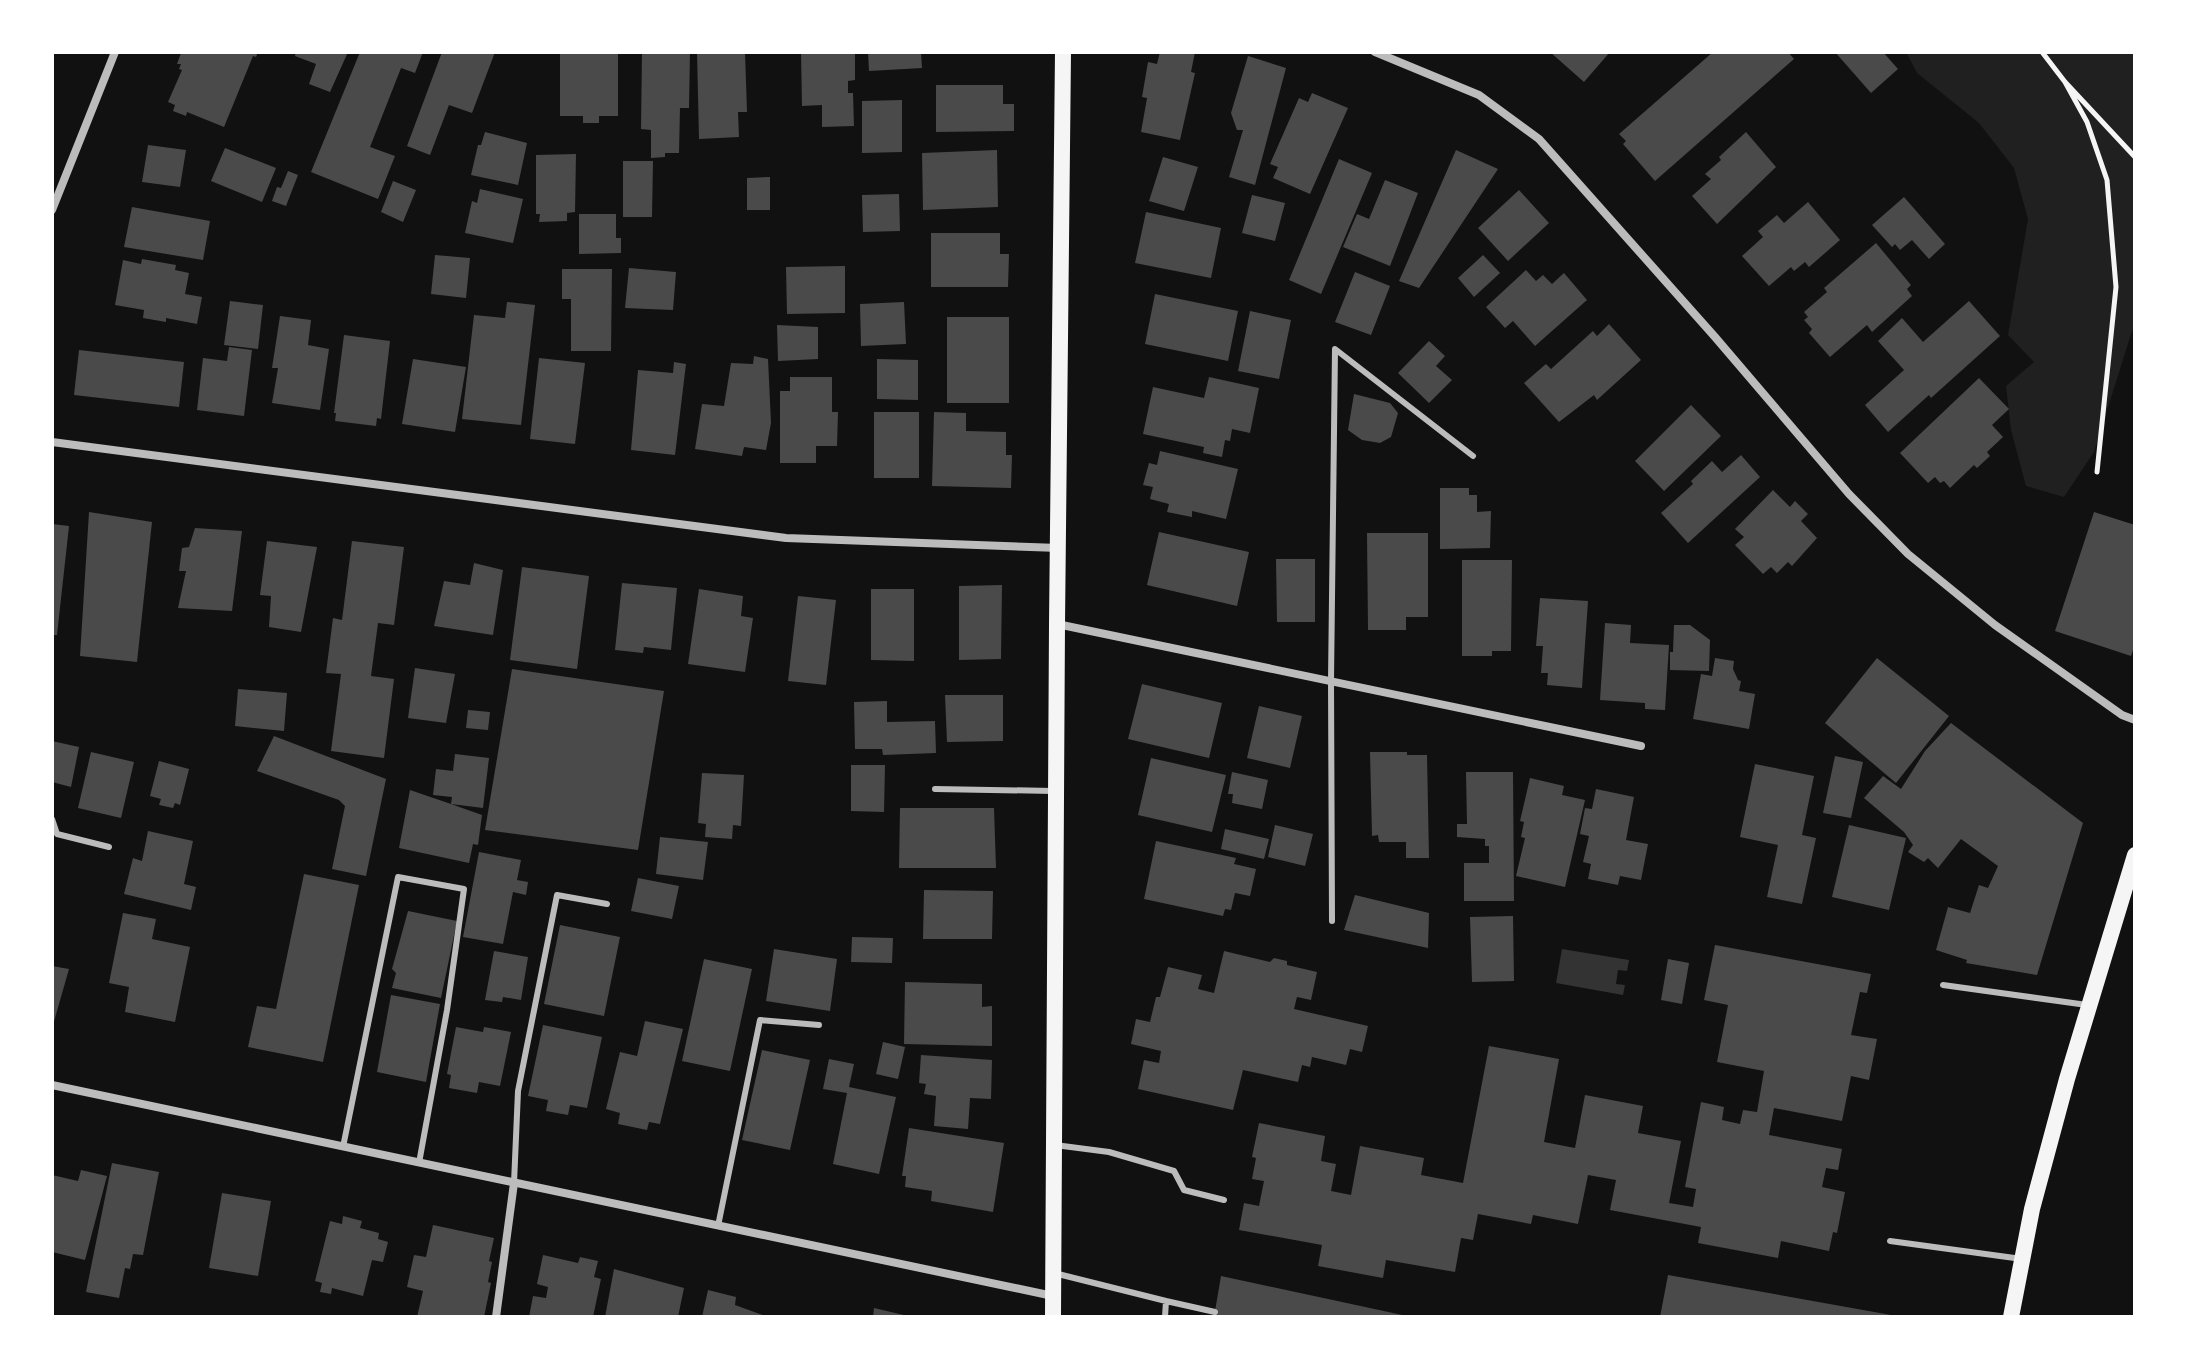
<svg xmlns="http://www.w3.org/2000/svg" width="2187" height="1369" viewBox="0 0 2187 1369" font-family="Montserrat,sans-serif">
<style>
.green{fill:#202020}
.water{fill:#333}
.building{fill:#4a4a4a}
.lines{fill:none;stroke-linecap:round;stroke-linejoin:round}
.path{stroke:#f5f5f5;stroke-width:5}
.service{stroke:#bcbcbc;stroke-width:6}
.minor{stroke:#bcbcbc;stroke-width:8}
.secondary{stroke:#f5f5f5;stroke-width:16}
</style>
<rect width="100%" height="100%" fill="#111"/>
<path class="green" d="M1906,52H2135V332L2132,331L2094,452L2064,497L2026,486L2011,430L2006,386L2034,362L2008,335L2028,219L2014,168L1979,123L1917,73Z"/>
<path class="water" d="M1562,949L1629,960L1627,971L1618,970L1616,984L1625,985L1623,995L1556,983Z"/>
<path class="building" d="M186,52H258L256,57L253,56L224,127L187,112L186,116L173,111L175,105L168,102L182,70L179,69L181,64H177L181,53Z
M296,52H348L330,92L309,84L316,64L295,56Z
M360,52H423L415,73L401,68L370,147L395,156L378,199L311,172Z
M442,52H495L472,113L449,105L430,155L407,146Z
M560,52H618V116H599V123H583V116H560Z
M642,52H690L689,108H680L679,153H665V157L651,158V130L641,129Z
M697,52H745L747,112H738L739,137L699,139Z
M801,52H855V80L848,81V93H853L854,126L822,127V105L802,106Z
M868,52H921L922,68L869,71Z
M1160,52H1195L1191,72L1195,73L1180,140L1141,132L1147,98L1142,97L1148,62L1157,64Z
M1550,52H1610L1584,82Z
M1713,52H1788L1794,59L1655,181L1623,144L1626,141L1619,134Z
M1835,52H1883L1898,69L1871,93Z
M1248,56L1286,68L1255,185L1229,177L1243,130H1237L1231,113Z
M936,85H1003V104H1014V131L936,132Z
M1312,93L1348,108L1310,194L1273,178L1278,167L1270,164L1299,98L1308,102Z
M902,100V152L862,153V101Z
M485,132L527,143L518,185L471,175L478,145H481Z
M1746,132L1776,167L1717,224L1692,196L1711,179L1705,174L1721,160L1719,157Z
M148,145L186,150L180,187L142,182Z
M225,148L276,168L262,202L211,181Z
M997,150L998,207L923,210L922,153Z
M1456,150L1498,169L1419,288L1399,281Z
M576,154L575,212L567,213V221L539,222L540,214H536V155Z
M1163,157L1198,167L1184,211L1149,201Z
M1339,159L1372,173L1321,294L1289,280Z
M623,161H653L652,217H623Z
M288,171L298,175L286,206L272,201L277,187L281,188Z
M770,177V210H747V178Z
M1385,180L1418,193L1390,266L1343,247L1357,214L1369,219Z
M393,181L416,190L403,222L381,212Z
M480,189L523,199L513,243L465,233L472,201L477,203Z
M1519,190L1549,223L1508,261L1478,228Z
M899,194L900,231L863,232L862,195Z
M1252,195L1285,203L1275,241L1242,233Z
M1904,197L1945,244L1929,259L1912,240L1900,250L1895,244L1892,247L1872,225Z
M1808,202L1840,240L1809,267L1805,262L1794,271L1791,267L1769,286L1742,256L1763,237L1758,231L1777,215L1784,223Z
M132,207L210,221L203,260L124,247Z
M1146,212L1221,228L1211,278L1135,263Z
M579,214H616V238H621V253L579,254Z
M931,233H1000V254H1009L1008,287H931Z
M1876,243L1911,285L1907,289L1912,296L1872,332L1867,325L1830,357L1809,333L1812,329L1804,320L1808,317L1804,312L1827,292L1824,288Z
M435,255L470,258L466,298L431,294Z
M1483,255L1500,273L1474,297L1458,278Z
M142,259L176,265L175,270L189,273L185,294L202,297L197,324L166,318V322L143,318L144,310L115,305L123,260L141,264Z
M845,266V313L787,314L786,267Z
M629,268L676,272L673,310L625,308Z
M562,269H612L611,351H571V299H562Z
M1526,270L1536,281L1543,275L1552,284L1564,273L1587,300L1535,346L1513,321L1505,328L1486,307Z
M1355,272L1390,286L1371,335L1335,322Z
M1155,294L1238,311L1228,361L1145,344Z
M230,301L263,305L258,349L224,345Z
M1969,301L2000,336L1931,398L1929,395L1888,432L1865,405L1904,370L1878,341L1902,318L1923,342Z
M507,302L535,305L521,425L462,419L474,315L505,318Z
M904,302L906,344L861,346L860,304Z
M1250,311L1291,320L1279,379L1238,371Z
M280,316L311,320L308,345L329,349L320,410L272,403L278,368H272Z
M947,317H1009V403H947Z
M1609,324L1641,360L1597,400L1594,395L1559,422L1524,383L1546,364L1551,369L1593,331L1597,336Z
M777,325L818,327V359L778,361Z
M344,335L390,341L381,419L377,418L376,426L335,421L336,413H334Z
M1429,341L1445,356L1436,366L1452,380L1429,403L1398,373Z
M229,347L252,350L244,416L197,410L203,358L227,361Z
M79,350L184,362L179,407L74,395Z
M754,356L768,359L771,423L766,450L744,447L742,456L695,449L702,404L724,406L731,363L753,364Z
M539,358L585,363L575,444L530,439Z
M413,359L466,367L455,432L402,424Z
M877,359L918,360V400L877,399Z
M674,362L686,364L675,455L631,450L638,370L673,373Z
M790,377H832V412H838L837,446H816V463H780V391H790Z
M1209,377L1259,388L1250,433L1232,429L1230,441L1225,440L1222,457L1203,453L1204,447L1143,434L1153,387L1204,398Z
M1979,378L2009,409L1992,425L2003,437L1987,452L1990,456L1977,468L1974,465L1950,488L1944,481L1940,483L1935,477L1928,483L1900,453Z
M1354,394L1390,403L1398,413L1391,437L1380,443L1362,440L1348,430Z
M1691,405L1721,436L1664,491L1635,461Z
M874,412H919V478H874Z
M934,412L966,413V431L1006,432V455H1012L1011,488L932,486Z
M1160,451L1238,469L1226,519L1192,511V517L1167,512L1169,504L1150,499L1153,487L1143,485L1149,463L1157,465Z
M1741,455L1760,477L1688,543L1661,513L1693,484L1691,481L1712,461L1722,472Z
M1440,488H1469V495H1477V512L1491,511L1490,548L1440,549Z
M1773,490L1790,507L1795,501L1808,514L1801,521L1817,538L1792,566L1788,562L1777,573L1771,567L1763,574L1735,545L1744,537L1735,529Z
M89,512L152,522L137,662L80,656Z
M2094,512L2135,525V644L2131,656L2055,631Z
M52,524L69,526L57,635H52Z
M195,528L242,531L232,611L178,608L186,571H179L182,548L189,547Z
M1159,532L1249,552L1237,606L1147,585Z
M1367,533H1428V617H1406V630H1368Z
M267,541L317,547L301,632L269,627L271,596L260,595Z
M352,541L404,547L394,625L378,623L371,676L394,679L384,758L331,751L341,674L326,673L333,618L342,620Z
M1276,559H1315V622H1277Z
M1462,560H1512L1511,651H1492V656H1462Z
M474,563L503,570L493,635L434,626L444,581L470,585Z
M522,567L589,576L577,669L510,660Z
M622,583L677,588L671,650L644,647L643,653L615,650Z
M1002,585L1001,659L959,660V586Z
M699,589L743,596L741,616L753,618L745,672L688,664Z
M871,589H914V661L871,660Z
M798,596L836,600L826,685L788,681Z
M1540,598L1588,601L1582,688L1547,685L1548,673H1541L1543,646H1536Z
M1605,623L1631,625L1630,643L1669,645L1665,710L1645,709V703L1600,700Z
M1674,625H1690L1710,640L1709,671L1670,670V652H1673Z
M1715,658L1734,661L1733,669L1738,680L1741,681L1739,691L1755,694L1749,729L1693,719L1701,674L1712,676Z
M1877,658L1949,716L1896,783L1825,723Z
M415,668L455,674L446,723L408,718Z
M512,669L664,691L638,850L485,830Z
M1142,684L1222,703L1209,758L1128,739Z
M238,689L287,693L284,731L235,726Z
M945,695H1003V741L947,742Z
M887,701V722L935,721L936,753L883,755L882,749H855L854,702Z
M1259,706L1302,716L1290,768L1247,758Z
M468,710L490,712L488,730L466,728Z
M1951,723L2083,823L2037,975L1966,963L1967,960L1936,950L1948,907L1970,913L1979,885L1988,888L1998,866L1961,839L1938,868L1928,858L1924,862L1908,852L1913,845L1904,832L1864,798L1883,776L1901,789L1925,751Z
M274,736L386,779L366,876L332,869L345,806L339,800L257,771Z
M52,741L79,747L71,787L52,782Z
M91,752L134,762L121,818L78,808Z
M1370,752H1407V755H1427L1429,858H1406V842H1379L1378,835L1372,836Z
M455,754L489,758L483,808L451,804L482,815L478,845L473,844L469,863L399,848L410,790L451,804L452,797L433,795L436,769L453,771Z
M1835,756L1863,762L1851,818L1823,813Z
M1151,758L1226,775L1212,832L1138,815Z
M159,761L189,769L180,805L175,803L173,808L159,805L161,799L150,796Z
M1755,764L1814,776L1802,835L1816,838L1802,904L1767,897L1778,845L1740,837Z
M851,765H885L884,812L851,811Z
M1232,772L1268,780L1262,809L1232,803L1233,794H1228Z
M1466,772H1513L1514,901H1464V863H1489V846H1485V839L1457,837V824H1467Z
M702,773L744,775L741,826L733,825L732,839L705,837L706,824L698,823Z
M1530,778L1564,786L1562,795L1585,800L1565,887L1516,876L1525,838L1521,837L1524,822L1520,821Z
M1596,789L1634,797L1626,840L1648,844L1641,880L1620,876L1618,885L1588,879L1591,864L1583,862L1589,836L1580,834L1585,808L1592,809Z
M900,808H994L996,868H899Z
M1275,825L1313,834L1305,866L1268,857Z
M1849,825L1906,838L1889,910L1832,897Z
M1225,829L1269,839L1264,859L1221,849Z
M148,831L193,841L184,884L196,887L191,910L124,894L133,858L142,861Z
M660,837L708,842L703,880L656,874Z
M1156,841L1236,858L1234,864L1256,869L1250,896L1235,893L1231,910L1225,909L1223,916L1144,899Z
M479,852L521,860L517,880L528,882L526,895L513,892L503,944L463,937Z
M304,874L359,885L323,1062L248,1047L257,1006L276,1009Z
M638,878L679,886L672,919L631,911Z
M924,890L993,891L992,939H923Z
M1355,895L1429,913L1428,948L1344,930Z
M408,911L457,921L441,998L392,988L396,973L392,969Z
M123,913L156,919L152,939L190,947L175,1022L125,1012L129,987L109,983Z
M1513,916L1514,981L1472,982L1470,917Z
M560,925L620,937L604,1016L544,1004Z
M852,937L893,938L892,963L851,962Z
M1715,945L1871,974L1867,993L1860,992L1851,1035L1877,1039L1869,1080L1851,1076L1842,1121L1774,1108L1769,1135L1842,1149L1838,1170L1826,1168L1822,1187L1845,1192L1837,1233L1833,1232L1829,1251L1781,1241L1778,1258L1698,1243L1701,1227L1610,1210L1616,1180L1588,1175L1578,1224L1533,1215L1531,1224L1478,1214L1473,1240L1461,1238L1455,1272L1386,1260L1383,1278L1318,1266L1322,1245L1239,1230L1244,1203L1259,1206L1264,1181L1252,1179L1256,1158L1252,1157L1259,1123L1325,1136L1321,1161L1336,1164L1331,1191L1351,1195L1360,1146L1424,1158L1421,1175L1463,1183L1489,1046L1559,1059L1544,1142L1575,1148L1585,1095L1643,1106L1638,1133L1681,1141L1669,1203L1693,1207L1696,1189L1685,1187L1701,1102L1724,1107L1722,1120L1740,1124L1743,1110L1757,1112L1764,1071L1717,1062L1728,1005L1704,1000Z
M774,949L837,959L830,1011L766,1001Z
M494,951L528,957L521,1000L503,997L502,1002L485,1000Z
M1224,951L1270,962L1274,958L1287,961V965L1317,972L1311,1000L1297,997L1294,1009L1368,1026L1362,1052L1350,1049L1346,1065L1312,1057L1310,1067L1302,1065L1298,1082L1243,1070L1233,1110L1138,1089L1144,1060L1159,1063L1161,1051L1131,1044L1136,1019L1150,1022L1156,997H1160L1168,967L1202,975L1198,989L1214,993Z
M704,959L752,969L730,1071L682,1061Z
M1668,959L1689,963L1682,1004L1661,1000Z
M52,966L69,969L53,1025H52Z
M905,982L982,984V1007L992,1006V1046L904,1044Z
M391,995L440,1004L426,1082L377,1072Z
M645,1021L683,1029L660,1124L649,1122L647,1130L618,1124L620,1113L606,1109L620,1052L637,1056Z
M543,1025L602,1037L587,1108L570,1105L568,1115L546,1111L548,1100L528,1096Z
M456,1027L483,1032L484,1027L511,1032L500,1086L479,1082L477,1093L449,1088L451,1075L447,1074Z
M883,1042L905,1047L898,1079L876,1074Z
M762,1050L810,1060L790,1150L742,1140Z
M921,1055L992,1060L991,1099L970,1098L968,1129L934,1126L936,1096L924,1094L926,1084L919,1083Z
M829,1059L854,1064L849,1087L896,1097L879,1174L833,1164L847,1093L823,1089Z
M909,1128L1004,1143L993,1212L931,1201L932,1191L905,1187L906,1176H902Z
M112,1163L159,1172L143,1255L133,1254L130,1269L125,1268L119,1298L86,1292Z
M81,1170L107,1176L85,1260L52,1252V1175L78,1181Z
M222,1193L271,1201L258,1276L209,1268Z
M343,1216L362,1221L360,1228L379,1233L378,1239L388,1242L383,1262L372,1260L363,1296L332,1288L331,1294L320,1292L322,1283L315,1281L330,1221L342,1224Z
M433,1225L494,1238L489,1261L492,1262L488,1282L491,1283L484,1317H417L423,1291L407,1287L414,1255L426,1257Z
M543,1255L578,1263L580,1257L598,1261L594,1277L601,1279L593,1317H529L533,1296L546,1298L548,1287L537,1284Z
M614,1269L684,1288L678,1317H605Z
M1668,1275L1891,1315V1317H1660Z
M1221,1276L1407,1316V1317H1214Z
M708,1290L736,1297L735,1305L768,1317H702Z
M874,1308L908,1316V1317H873Z"/>
<g class="lines">
<path class="path" d="M2042,52L2065,82L2135,157
M2065,82L2087,122L2107,180L2116,287L2097,472"/>
<path class="service" d="M935,789L1053,791
M52,819L57,834L109,847
M1332,921L1331,680L1335,349L1473,456
M1943,985L2087,1005
M1055,1145L1109,1152L1174,1171L1184,1190L1224,1200
M343,1147L398,877L464,889L447,1010L419,1163
M514,1183L518,1091L557,895L607,904
M718,1226L760,1020L819,1025
M1890,1241L2022,1259
M1054,1273L1166,1301L1165,1317
M1166,1301L1215,1312"/>
<path class="minor" d="M1375,52L1479,95L1539,139L1715,337L1849,494L1908,554L1995,625L2122,715L2135,720
M52,210L115,52
M52,442L786,538L1059,548
M1057,624L1641,746
M52,1085L1053,1296
M496,1317L514,1183"/>
<path class="secondary" d="M1053,1317L1057,624L1063,52
M2011,1317L2032,1209L2067,1079L2135,855"/>
</g>
<rect width="2187" height="1369" fill="none" stroke="#ffffff" stroke-width="108"/>
</svg>
